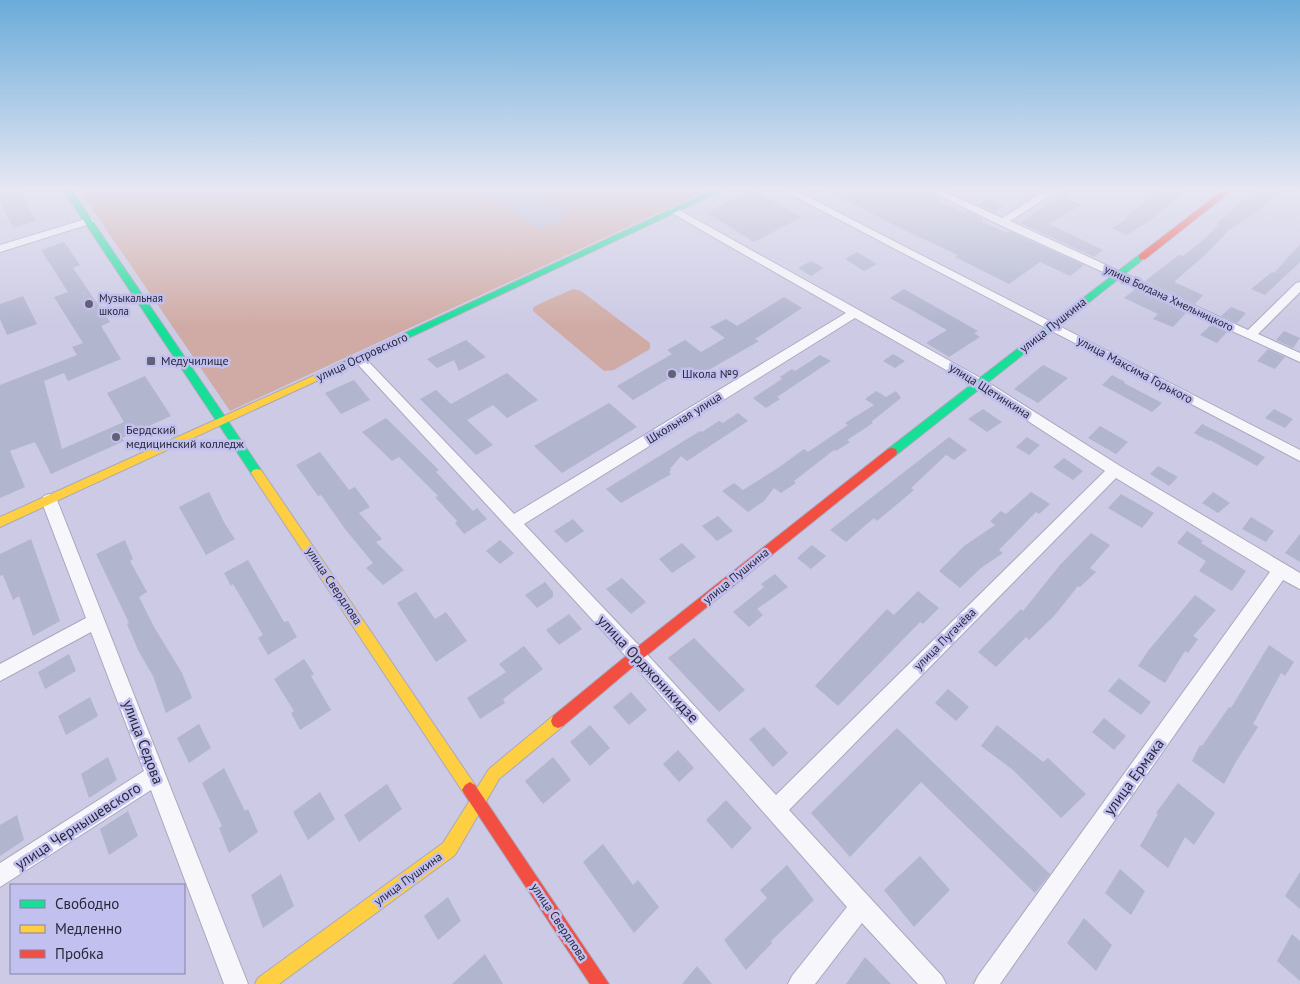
<svg xmlns="http://www.w3.org/2000/svg" width="1300" height="984" viewBox="0 0 1300 984" font-family="'PT Sans',sans-serif">
<style>
.green{fill:#d0aba5}
.building{fill:#b1b5ce}
.lines{fill:none;stroke-linecap:round;stroke-linejoin:round}
.street-casing{stroke:#aaa8bd;stroke-width:2}
.fast-casing{stroke:#aaa8bd;stroke-width:2}
.slow-casing{stroke:#aaa8bd;stroke-width:2}
.jam-casing{stroke:#aaa8bd;stroke-width:2}
.street{fill:#f7f7fb;fill-rule:evenodd}
.fast{fill:#16e098;fill-rule:evenodd}
.slow{fill:#ffcf43;fill-rule:evenodd}
.jam{fill:#f24e42;fill-rule:evenodd}
.poi-dot{fill:#626176;stroke:#c2c0ee;stroke-width:2}
.labels{text-anchor:middle;stroke-width:5;stroke-linejoin:round;paint-order:stroke}
.far-poi-label{font-size:11px;fill:#29283a;stroke:#c2c0ee;text-anchor:start}
.far-street-label{font-size:11px;fill:#29283a;stroke:#c2c0ee}
.street-label{font-size:12px;fill:#29283a;stroke:#c2c0ee}
.poi-label{font-size:12px;fill:#29283a;stroke:#c2c0ee;text-anchor:start}
.near-street-label{font-size:15px;fill:#29283a;stroke:#c2c0ee}
</style>
<rect width="100%" height="100%" fill="#cccae4"/>
<path class="green" d="M78,188H712L230,411Z
M573,289L581,291L650,343V349L614,370L604,371L533,311V308L537,305Z"/>
<path class="building" d="M0,188H19L36,221L13,228L0,201Z
M479,188H531L568,213L560,216L563,218L539,229Z
M822,188H922L943,199L939,202L965,213L968,211L983,219L981,221L1007,233L1009,231L1084,265L1070,276L1040,262L1009,284L955,257L958,255L902,229Z
M1161,188H1188L1152,219L1127,235L1112,228L1127,219L1125,218Z
M1263,188H1282L1262,206L1264,207L1229,230L1205,255L1174,282L1203,295L1195,304L1145,281L1179,255L1183,256L1204,239L1218,225L1216,224L1225,217L1244,198L1247,202Z
M752,191L779,204L802,217L754,242L707,213L734,198L737,199Z
M1064,197L1081,205L1049,224L1103,250L1094,257L1020,223L1053,201L1056,202Z
M988,199L1004,206L994,212L978,205Z
M64,242L80,265L73,268L110,322L101,326L121,359L68,381L64,373L44,381L62,449L124,422L107,393L145,376L171,416L122,438L124,441L51,474L35,442L10,451L25,487L0,498V385L77,355L72,347L83,343L54,297L68,292L41,250Z
M1300,244V262L1265,295L1251,289L1272,272L1274,273Z
M857,252L877,264L864,271L845,259Z
M811,261L824,268L811,276L798,268Z
M904,289L978,331L974,333L980,337L949,357L926,343L947,330L890,298Z
M1135,289L1187,312L1173,327L1153,319L1158,314L1124,298Z
M23,296L37,324L7,335L0,319V304Z
M784,297L802,308L755,339L759,341L700,375L689,367L633,400L617,386L672,354L667,350L685,340L701,352L725,338L710,327L726,319L737,326Z
M1231,307L1246,313L1237,323L1221,316Z
M1212,324L1228,331L1217,343L1200,335Z
M1284,331L1300,338L1293,348L1276,340Z
M466,340L486,357L459,371L454,360L437,368L427,359Z
M1268,349L1285,357L1275,369L1257,361Z
M893,354L905,361L895,368L883,361Z
M820,355L831,361L777,397L780,399L766,408L753,398L782,379L780,377L792,369L795,371Z
M1043,365L1068,378L1038,403L1014,389Z
M507,373L538,400L507,418L493,405L467,420L493,445L476,455L420,399L436,390L451,404Z
M1112,375L1125,382L1124,383L1162,403L1152,412L1102,385Z
M354,380L370,400L341,414L325,393Z
M876,391L886,397L896,391L901,398L871,422L873,423L847,440L850,442L836,451L834,450L794,481L796,483L781,493L774,488L764,501L748,512L722,491L734,483L743,490L778,468L804,449L808,452L848,425L845,423L874,405L865,399Z
M609,403L637,427L562,473L534,446Z
M983,409L1002,422L987,432L968,419Z
M1274,409L1293,419L1285,428L1265,418Z
M738,413L748,421L687,461L681,456L670,469L671,470L669,472L671,474L621,503L606,489L700,431L702,432L719,421L723,423Z
M386,418L439,470L436,472L473,511L477,508L487,519L464,534L455,523L457,521L435,497L438,496L399,457L392,461L362,432Z
M1202,424L1236,441L1265,457L1257,466L1210,440L1209,441L1194,433Z
M1100,426L1128,442L1116,454L1088,438Z
M949,437L967,450L954,460L946,455L911,488L914,490L877,521L874,518L846,542L830,530Z
M1027,437L1040,445L1029,455L1016,447Z
M320,452L349,490L355,487L370,507L359,513L382,539L376,542L404,570L383,585L366,568L373,563L345,529L321,495L318,496L296,465Z
M1064,458L1083,471L1073,480L1053,467Z
M1158,466L1178,477L1169,486L1150,474Z
M209,492L225,524L235,539L206,555L179,507Z
M1031,492L1050,504L1039,514L1036,512L999,550L1003,553L981,568L960,588L939,571L964,546L995,525L990,521L1001,511L1006,514Z
M1213,492L1230,503L1218,513L1202,503Z
M1121,494L1154,513L1142,528L1108,508Z
M718,516L733,531L717,541L702,526Z
M1251,517L1274,531L1266,542L1242,529Z
M573,519L584,531L566,543L554,531Z
M1187,531L1203,541L1201,543L1246,571L1232,591L1199,571L1206,561L1177,543Z
M1091,533L1110,545L1090,568L1096,572L1080,587L1078,586L1054,616L1029,640L1026,637L996,667L978,652L1021,609L1023,611L1060,565Z
M1300,534V562L1285,553Z
M31,539L60,621L33,636L19,596L13,600L3,575L0,576V554Z
M125,540L133,559L130,561L147,592L139,597L154,627L182,673L192,698L166,713L153,676L139,652L127,624L129,623L96,554Z
M500,540L514,553L500,564L486,551Z
M682,543L696,557L672,573L659,559Z
M812,545L826,556L811,569L797,558Z
M248,560L284,622L288,621L297,637L268,655L258,638L263,635L233,584L231,586L224,573Z
M775,574L788,587L757,609L763,615L749,627L733,612L764,587L761,584Z
M622,578L646,602L631,614L606,589Z
M545,582L553,592V597L537,608L525,595Z
M918,591L939,608L923,624L920,622L838,706L815,686L887,609L894,615Z
M416,592L435,619L446,612L467,641L436,662L397,603Z
M1195,595L1216,610L1193,636L1198,639L1188,653L1185,651L1165,683L1138,666L1148,651Z
M569,614L582,629L559,645L546,630Z
M694,638L745,690L719,712L668,658Z
M1269,645L1294,662L1285,676L1281,673L1253,724L1258,727L1237,760L1224,784L1192,761L1200,745L1202,746L1229,707L1231,708Z
M524,646L543,669L503,699L505,703L480,719L467,698L506,672L499,664Z
M69,654L76,671L45,689L38,672Z
M304,659L314,674L311,676L331,710L300,730L291,713L294,711L274,679Z
M1119,678L1151,702L1141,715L1108,691Z
M948,689L969,707L956,721L935,703Z
M631,692L647,710L629,725L613,707Z
M90,697L98,716L66,735L58,716Z
M1104,718L1126,736L1114,750L1092,732Z
M199,724L211,748L189,763L177,738Z
M590,725L610,748L590,766L570,742Z
M997,725L1043,762L1048,758L1086,794L1061,818L1013,770L981,746Z
M764,727L788,753L773,767L749,739Z
M897,728L1050,874L1035,893L921,782L850,857L811,813Z
M678,750L694,768L679,782L663,764Z
M108,757L117,780L89,798L81,774Z
M553,757L571,780L543,804L525,781Z
M224,768L245,811L248,809L258,832L229,853L219,828L222,826L202,783Z
M1178,783L1215,813L1194,845L1185,837L1168,868L1140,846L1158,814L1156,813Z
M387,784L402,809L359,842L344,815Z
M320,792L335,819L308,840L293,812Z
M726,800L752,828L732,849L706,820Z
M128,811L138,836L109,855L100,829Z
M17,815L24,840L0,856V825Z
M603,844L633,885L638,880L659,907L634,933L583,862Z
M920,856L950,890L914,927L884,890Z
M787,865L814,900L771,941L772,943L746,970L724,940L767,898L760,890Z
M1120,869L1145,891L1131,915L1105,893Z
M1300,872V909L1285,896Z
M281,874L294,906L263,928L251,895Z
M448,897L461,921L438,940L424,916Z
M1084,918L1112,945L1096,971L1067,943Z
M1292,934L1300,941V981L1277,961Z
M485,954L503,984H452Z
M865,957L891,984H846Z
M697,966L712,984H682Z"/>
<g class="lines">
<defs>
<path id="street" d="M779,188H791L1300,450V461Z
M924,188H937L1002,218L1050,188H1062L1010,221L1248,330L1296,283L1300,282V292L1258,334L1300,353V362L998,224Z
M674,207L984,380L1120,466L1300,573V589L1283,580L1000,984H974L978,976L1270,572L1116,478L789,810L942,976L946,984H918L862,923L815,984H788L792,976L847,907L633,664L353,359L359,355L363,356L514,514L846,313L670,212L669,210ZM855,318L974,386L1105,471L776,795L645,652L524,524Z
M89,218L93,219L94,221L93,223L0,252V245Z
M49,494L54,496L57,500L248,984H224L151,790L0,887V863L144,771L91,632L0,681V664L86,618L41,500L44,496Z"/>
<path id="fast" d="M62,188H70L261,470L263,473L261,476H253Z
M717,188H727L336,372H330L328,370L330,368Z
M1139,255L1146,257L896,455H888L887,452L888,449Z"/>
<path id="slow" d="M333,367L336,368L338,370L336,372L0,527V517Z
M257,469L261,470L477,788L489,769L553,716L558,714L563,716L565,721L563,726L499,779L455,855L279,984H255L258,978L443,843L472,797L465,795L253,476L251,473L253,470Z"/>
<path id="jam" d="M1226,188H1235L1145,259H1139V255Z
M892,448L896,449L897,452L896,455L641,660L563,726L558,728L553,726L551,721L553,716L631,652L888,449Z
M470,782L475,785L609,984H590L465,795L462,790L465,785Z"/>
</defs>
<use href="#street" class="street-casing"/>
<use href="#fast" class="fast-casing"/>
<use href="#slow" class="slow-casing"/>
<use href="#jam" class="jam-casing"/>
<use href="#street" class="street"/>
<use href="#fast" class="fast"/>
<use href="#slow" class="slow"/>
<use href="#jam" class="jam"/>
</g>
<linearGradient id="sky" x2="0" y2="1"><stop stop-color="#6aacd9"/><stop offset="0.58" stop-color="#e8e7f3"/><stop offset="1" stop-color="#e8e7f3" stop-opacity="0"/></linearGradient>
<rect width="1300" height="326" fill="url(#sky)"/>
<g class="poi-dot">
<circle cx="89" cy="304" r="5"/>
<rect x="146" y="356" width="10" height="10" rx="2.5"/>
<circle cx="672" cy="374" r="5"/>
<circle cx="116" cy="437" r="5"/>
</g>
<g class="labels">
<g class="far-poi-label">
<text x="99" y="302">Музыкальная<tspan x="99" dy="13">школа</tspan></text>
</g>
<g class="far-street-label">
<text transform="translate(1169 298) rotate(25)" y="4">улица Богдана Хмельницкого</text>
</g>
<g class="street-label">
<text transform="translate(1053 325) rotate(-38)" y="4">улица Пушкина</text>
<text transform="translate(362 357) rotate(-25)" y="4">улица Островского</text>
<text transform="translate(1135 370) rotate(28)" y="4">улица Максима Горького</text>
<text transform="translate(990 391) rotate(32)" y="4">улица Щетинкина</text>
<text transform="translate(684 418) rotate(-32)" y="4">Школьная улица</text>
<text transform="translate(736 576) rotate(-39)" y="4">улица Пушкина</text>
<text transform="translate(334 586) rotate(56)" y="4">улица Свердлова</text>
<text transform="translate(945 639) rotate(-45)" y="4">улица Пугачёва</text>
<text transform="translate(408 879) rotate(-36)" y="4">улица Пушкина</text>
<text transform="translate(559 922) rotate(56)" y="4">улица Свердлова</text>
</g>
<g class="poi-label">
<text x="161" y="365">Медучилище</text>
<text x="682" y="378">Школа №9</text>
<text x="126" y="434">Бердский<tspan x="126" dy="14">медицинский колледж</tspan></text>
</g>
<g class="near-street-label">
<text transform="translate(648 669) rotate(47)" y="5">улица Орджоникидзе</text>
<text transform="translate(143 742) rotate(69)" y="5">улица Седова</text>
<text transform="translate(1134 777) rotate(-54)" y="5">улица Ермака</text>
<text transform="translate(78 826) rotate(-33)" y="5">улица Чернышевского</text>
</g>
</g>
<rect x="10" y="884" width="175" height="90" fill="#c2c0ee" stroke="#8583a6"/>
<rect x="20" y="900" width="25" height="8" fill="#16e098" stroke="#8583a6"/>
<text x="55" y="909" font-size="15" fill="#29283a">Свободно</text>
<rect x="20" y="925" width="25" height="8" fill="#ffcf43" stroke="#8583a6"/>
<text x="55" y="934" font-size="15" fill="#29283a">Медленно</text>
<rect x="20" y="950" width="25" height="8" fill="#f24e42" stroke="#8583a6"/>
<text x="55" y="959" font-size="15" fill="#29283a">Пробка</text>
</svg>
